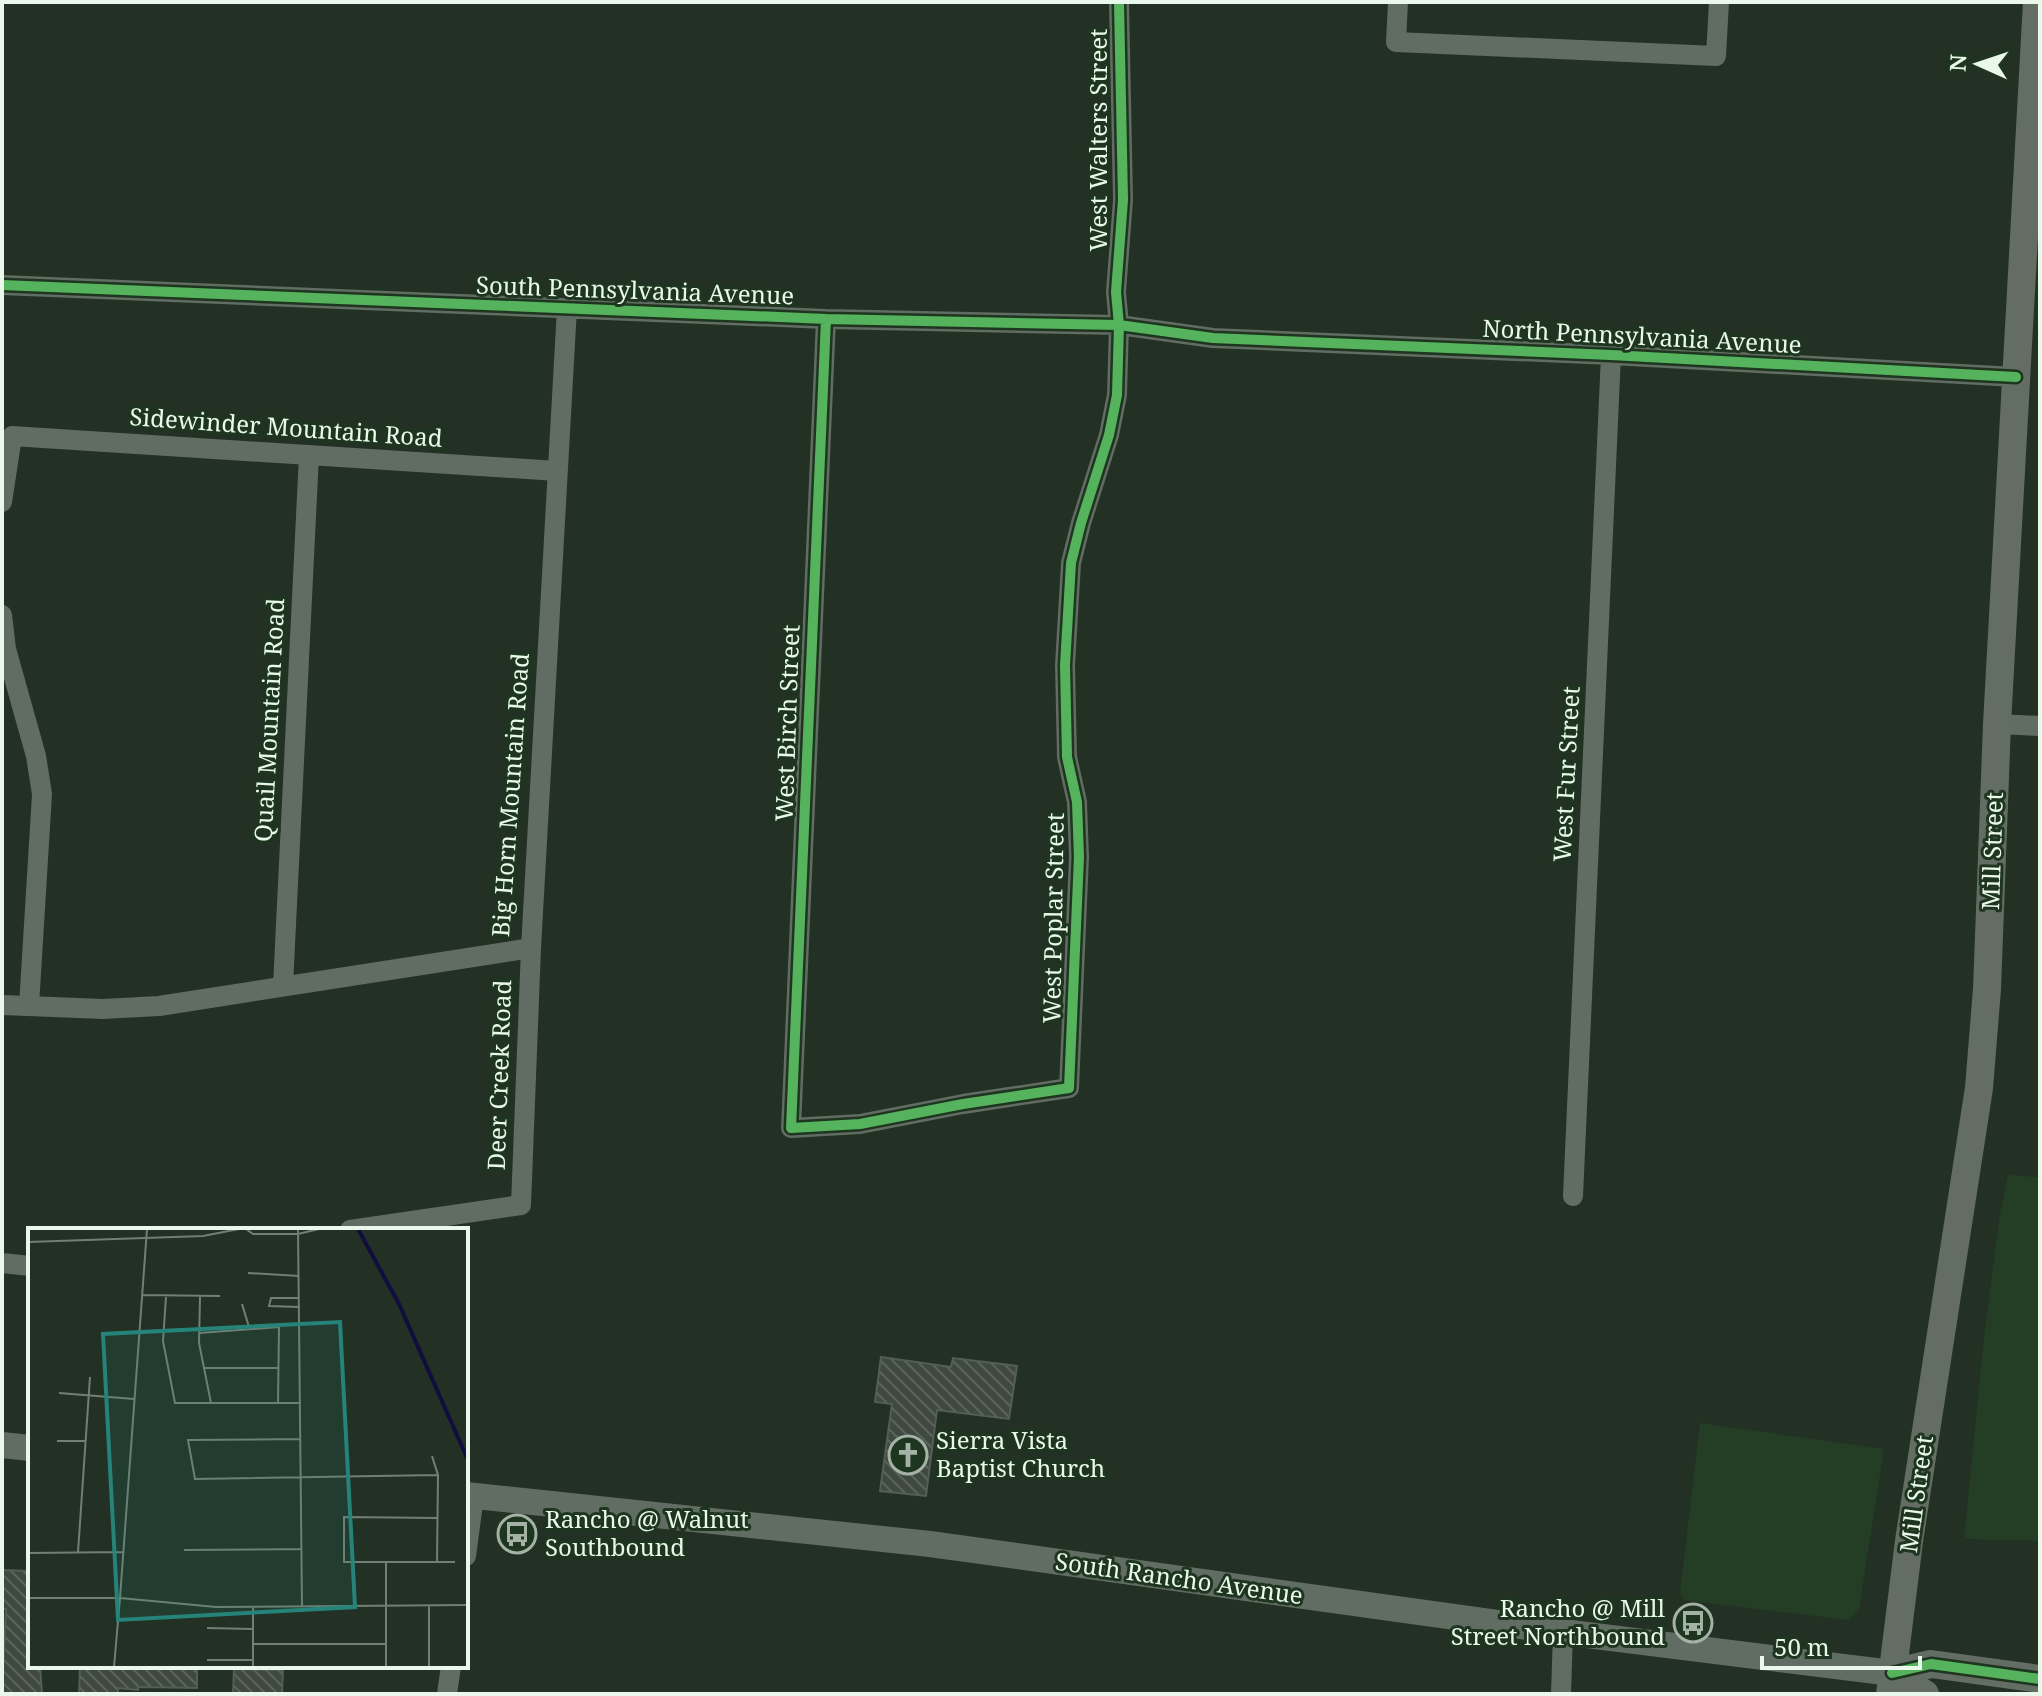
<svg xmlns="http://www.w3.org/2000/svg" width="2042" height="1696" viewBox="0 0 2042 1696" font-family="'Noto Serif',serif">
<style>
.built{fill:#233e25}
.building{fill:url(#building-back-hatch);stroke:#535e54;stroke-width:2}
.lines{fill:none;stroke-linecap:round;stroke-linejoin:round}
.minor{stroke:#616c62;stroke-width:20}
.tertiary{stroke:#616c62;stroke-width:26}
.secondary{stroke:#636d63;stroke-width:28}
.cycleway-casing{stroke:#1e351f;stroke-width:15}
.cycleway{stroke:#56b35d;stroke-width:10}
.labels{text-anchor:middle;stroke-width:6;stroke-linejoin:round;paint-order:stroke}
.street-label{font-size:24px;fill:#e9f8ea;stroke:#1e351f}
.poi-label{font-size:24px;fill:#e9f8ea;stroke:#1e351f;text-anchor:start}
.inset-river{fill:none;stroke:#100e3f;stroke-width:4}
.inset-road{fill:none;stroke:#728073;stroke-width:2}
.view{fill:#25837a;fill-opacity:0.15;stroke:#25837a;stroke-width:4}
.inset-edge{fill:none;stroke:#e9f8ea;stroke-width:4}
</style>
<defs>
<pattern id="building-back-hatch" width="6" height="6" patternUnits="userSpaceOnUse" patternTransform="scale(2)"><rect width="6" height="6" fill="#3f4940"/><path d="M-1 5l2 2M0 0l6 6M5-1l2 2" fill="none" stroke="#5b645c"/></pattern>
</defs>
<rect width="100%" height="100%" fill="#233024"/>
<path class="built" d="M2008,1175L2040,1177V1541L1964,1539L1984,1337L2000,1213Z
M1700,1423L1884,1449L1859,1609L1849,1620L1684,1600L1680,1593Z"/>
<path class="building" d="M881,1357L951,1367L953,1358L1017,1366L1009,1419L937,1410L926,1496L880,1491L892,1404L875,1402Z
M2,1570L30,1571V1666H40L42,1694H2L6,1609H2Z
M80,1666H197V1688L138,1687V1690L118,1688V1694H79Z
M234,1669L283,1670L282,1694H233Z"/>
<g class="lines">
<path class="minor" d="M1398,2L1396,42L1716,56L1719,2
M2,285L826,319L1119,325L1213,338L1611,355L2016,377
M826,319L791,1128L860,1124L963,1104L1069,1088L1079,857L1077,802L1067,757L1065,665L1071,563L1081,523L1109,435L1117,395L1119,325L1116,292L1123,200L1119,2
M2,502L12,436L557,471
M2,615L6,649L36,756L42,794L29,1006
M1997,724L2040,726
M283,986L309,455
M2,1005L103,1009L159,1006L531,948L567,308
M1573,1196L1611,355
M350,1230L521,1205L531,948
M2,1263L30,1266
M466,1556L474,1496
M447,1694L451,1666
M1561,1694L1563,1632"/>
<path class="tertiary" d="M2,1445L30,1448
M466,1495L930,1544L1563,1632L1892,1673"/>
<path class="secondary" d="M1892,1673L1931,1664L2040,1679
M1892,1673L1925,1694
M1890,1694L1909,1541L1979,1088L1987,989L1997,724L2037,2"/>
<defs>
<path id="cycleway" d="M2,285L826,319L1119,325L1213,338L1611,355L2016,377
M826,319L791,1128L860,1124L963,1104L1069,1088L1079,857L1077,802L1067,757L1065,665L1071,563L1081,523L1109,435L1117,395L1119,325L1116,292L1123,200L1119,2
M1892,1673L1931,1664L2040,1679"/>
</defs>
<use href="#cycleway" class="cycleway-casing"/>
<use href="#cycleway" class="cycleway"/>
</g>
<defs>
<symbol id="church-ring" viewBox="-11 -11 22 22"><circle r="9.5" fill="#1e351f" stroke="#a4b2a5" stroke-width="1.5"/><path d="M-1.2-6h2.4v3.5h3.3v2.4h-3.3V6h-2.4V-.1h-3.3v-2.4h3.3Z" fill="#a4b2a5"/></symbol>
<symbol id="bus-ring" viewBox="-11 -11 22 22"><circle r="9.5" fill="#1e351f" stroke="#a4b2a5" stroke-width="1.5"/><path d="M-5-6H5V4H4V6H2V4H-2V6H-4V4H-5ZM-3.5-4V0h7V-4ZM-3.5 1.2v1.5H-2V1.2ZM2 1.2v1.5H3.5V1.2Z" fill="#a4b2a5"/></symbol>
</defs>
<g fill-rule="evenodd">
<use href="#church-ring" x="886" y="1433" width="44" height="44"/>
<use href="#bus-ring" x="495" y="1512" width="44" height="44"/>
<use href="#bus-ring" x="1671" y="1601" width="44" height="44"/>
</g>
<g class="labels">
<g class="street-label">
<text transform="translate(1099 140) rotate(-90)" y="8">West Walters Street</text>
<text transform="translate(635 291) rotate(2)" y="8">South Pennsylvania Avenue</text>
<text transform="translate(1642 337) rotate(3)" y="8">North Pennsylvania Avenue</text>
<text transform="translate(286 428) rotate(4)" y="8">Sidewinder Mountain Road</text>
<text transform="translate(270 720) rotate(-87)" y="8">Quail Mountain Road</text>
<text transform="translate(788 723) rotate(-88)" y="8">West Birch Street</text>
<text transform="translate(1567 774) rotate(-87)" y="8">West Fur Street</text>
<text transform="translate(511 795) rotate(-86)" y="8">Big Horn Mountain Road</text>
<text transform="translate(1993 851) rotate(-88)" y="8">Mill Street</text>
<text transform="translate(1054 918) rotate(-89)" y="8">West Poplar Street</text>
<text transform="translate(500 1075) rotate(-88)" y="8">Deer Creek Road</text>
<text transform="translate(1917 1494) rotate(-82)" y="8">Mill Street</text>
<text transform="translate(1179 1579) rotate(8)" y="8">South Rancho Avenue</text>
</g>
<g class="poi-label">
<text x="936" y="1449">Sierra Vista<tspan x="936" dy="28">Baptist Church</tspan></text>
<text x="545" y="1528">Rancho @ Walnut<tspan x="545" dy="28">Southbound</tspan></text>
<text x="1665" y="1617" text-anchor="end">Rancho @ Mill<tspan x="1665" dy="28">Street Northbound</tspan></text>
</g>
</g>
<g transform="translate(28 1228)">
<rect width="440" height="440" fill="#233024"/>
<path class="inset-river" d="M330,1L371,76L440,232"/>
<path class="inset-road" d="M218,1L225,6H270L291,1M270,1L274,378M0,14L175,8L211,1M220,45L271,48M114,67L192,68M138,69L135,113L147,175H183M172,69L171,115L183,175H273M271,70H243L241,78L272,79M214,76L221,99M171,105L251,99L250,175M176,140H250M31,165L106,171M273,211L160,212L167,251L410,247M29,213H57M404,228L410,247L409,334M409,290L316,289V334H427M156,322L274,321M50,324L62,149M0,325L95,324M0,370H92L188,379L440,377M92,370L119,1M179,400L225,401M225,416H358M179,432H225M86,439L92,370M225,439V378M358,439V334M401,439V378"/>
<path class="view" d="M312,94L327,379L90,392L75,106Z"/>
<rect width="440" height="440" class="inset-edge"/>
</g>
<rect width="2042" height="1696" fill="none" stroke="#e9f8ea" stroke-width="8"/>
<g transform="translate(1978 64) rotate(273)" stroke="#1e351f" stroke-width="6" paint-order="stroke">
<path d="M0-6L14 30L0 20L-14 30Z" fill="#e9f8ea"/>
<text y="-12" font-size="22" font-weight="bold" text-anchor="middle" fill="#e9f8ea">N</text>
</g>
<path d="M1762 1656v12h158v-12" fill="none" stroke="#e9f8ea" stroke-width="4"/>
<text x="1774" y="1656" font-size="24" fill="#e9f8ea" stroke="#1e351f" stroke-width="6" paint-order="stroke">50 m</text>
</svg>
